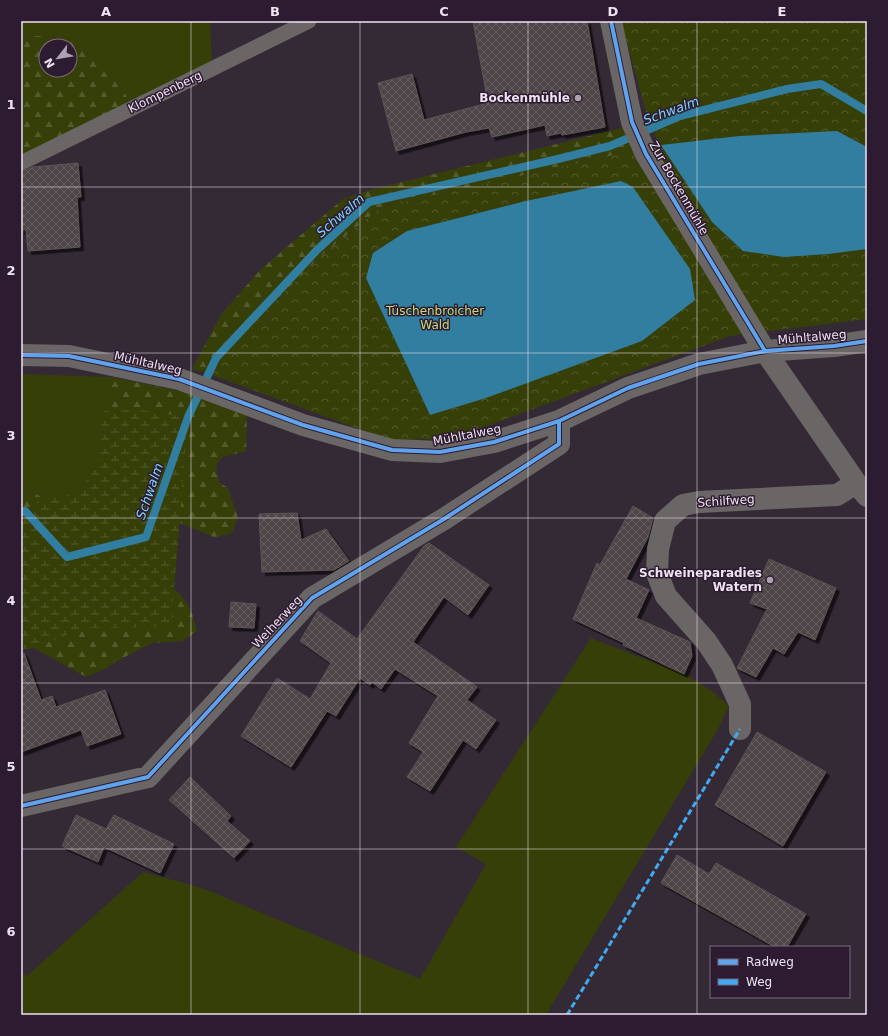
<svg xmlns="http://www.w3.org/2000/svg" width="888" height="1036" viewBox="0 0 888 1036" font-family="'DejaVu Sans',sans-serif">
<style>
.grass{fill:#363f07}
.forest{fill:url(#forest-firs);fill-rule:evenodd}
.wetland{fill:url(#wetland-marsh)}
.park{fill:url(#park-crowns)}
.water{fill:#317ea0}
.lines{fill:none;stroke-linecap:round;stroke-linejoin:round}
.stream{stroke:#317ea0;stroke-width:8}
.building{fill:url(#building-cross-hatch);stroke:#5d5454;filter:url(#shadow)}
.service{stroke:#6a6665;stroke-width:15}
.minor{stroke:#6a6665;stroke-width:22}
.quiet{stroke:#3fa9f5;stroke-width:3;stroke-dasharray:6 3;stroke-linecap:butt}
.cycleway-casing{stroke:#2d1b31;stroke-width:6}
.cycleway{stroke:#60a3ed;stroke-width:4}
.grid{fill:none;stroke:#efe2f1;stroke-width:1;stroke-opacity:0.55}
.poi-dot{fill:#aea2b0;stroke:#2d1b31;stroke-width:1.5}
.labels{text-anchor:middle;stroke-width:3;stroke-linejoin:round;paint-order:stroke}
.street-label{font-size:12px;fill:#efe2f1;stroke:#2d1b31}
.poi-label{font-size:12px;font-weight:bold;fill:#efe2f1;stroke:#2d1b31;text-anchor:end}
.park-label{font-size:12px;fill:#c2dc79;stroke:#2d1b31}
.water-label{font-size:13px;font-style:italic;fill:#7dd3fd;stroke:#2d1b31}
.neatline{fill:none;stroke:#efe2f1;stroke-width:1.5}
.grid-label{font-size:13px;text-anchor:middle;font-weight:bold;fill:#efe2f1}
</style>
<defs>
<pattern id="forest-firs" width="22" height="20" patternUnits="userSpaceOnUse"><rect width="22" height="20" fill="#363f07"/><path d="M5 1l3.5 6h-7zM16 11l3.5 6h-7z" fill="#535a2c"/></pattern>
<pattern id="wetland-marsh" width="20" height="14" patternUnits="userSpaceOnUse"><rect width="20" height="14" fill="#363f07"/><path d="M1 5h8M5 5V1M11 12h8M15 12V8" fill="none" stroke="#535a2c"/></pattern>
<pattern id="park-crowns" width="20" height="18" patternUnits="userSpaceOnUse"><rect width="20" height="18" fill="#363f07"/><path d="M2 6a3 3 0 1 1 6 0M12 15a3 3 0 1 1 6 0" fill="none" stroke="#535a2c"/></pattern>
<pattern id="building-cross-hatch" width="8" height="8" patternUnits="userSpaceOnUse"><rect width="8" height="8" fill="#4d4446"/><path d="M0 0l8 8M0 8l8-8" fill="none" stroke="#675f61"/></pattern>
<filter id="shadow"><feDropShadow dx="3.5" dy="3.5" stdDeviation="0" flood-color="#0009"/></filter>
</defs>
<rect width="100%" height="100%" fill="#342a36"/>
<path class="grass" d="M21,21H210L212,62L132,103L98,60L65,37L21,35Z
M21,374L111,377L106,403L99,434L98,463L84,485L63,498H43L21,485Z
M591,638L688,676L713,692L729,706L718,729L546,1015H21V973L27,976L143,872L202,888L420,979L486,864L456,847Z"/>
<path class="forest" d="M21,35L65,37L98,60L132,103L21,157ZM46,46H70V70H46Z
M626,127L638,150L381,207L319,258L203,372L192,369L222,313L261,269L343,199L373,189Z
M111,377L185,392L247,413L246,451L223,457L216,465L219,482L228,488L238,518L231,534L214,537L180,523L164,512L167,582L181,595L191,610L197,631L182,641L152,643L117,661L107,668L86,677L34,648L21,649V485L43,498H63L84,485L98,463L99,434L106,403Z"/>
<path class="wetland" d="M139,410L188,417L171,627L83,628L34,648L21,649V512L25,511L43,498H63L84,485L98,463L99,434L104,411Z"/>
<path class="park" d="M621,21H867V319L730,336L449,440L423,439L392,441L203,372L319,258L381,207L660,145L649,123Z"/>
<path class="water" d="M837,131L867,147V249L828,254L784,257L743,251L712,222L661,145L739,136Z
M621,181L633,187L690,269L695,300L642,341L486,398L430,415L366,278L373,253L407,231L526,201Z"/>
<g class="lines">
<path class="stream" d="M21,512L25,511L67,557L146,537L188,417L216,358L317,250L369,202L558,159L610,146L680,116L787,89L821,84L867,111"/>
</g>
<path class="building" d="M473,21H587L605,127L562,135L561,133L547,136L545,125L492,137L489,128L466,132L396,151L378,83L412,74L424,120L488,103Z
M78,163L81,197H77L80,247L28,251L26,229L21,231V172L33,167Z
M633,506L653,518L648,537L626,579L649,590L636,618L690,642L692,656L684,674L623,645L624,643L573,619L597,563L600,565Z
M297,513L301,540L326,529L349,561L334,570L262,572L259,514Z
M429,543L489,585L468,615L444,597L413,642L477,687L467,700L496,720L476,749L463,740L430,791L407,777L423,752L409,743L438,696L395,669L381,689L372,682L370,685L360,678L336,716L327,711L291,767L241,736L277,678L310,699L331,663L300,641L318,611L357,639L424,546Z
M769,559L836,588L815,640L798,632L784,654L773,648L756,677L737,668L767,609L750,603Z
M231,602L256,604L254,628L229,627Z
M21,653H24L41,700L52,696L56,707L105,690L121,734L87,746L81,730L21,752Z
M757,732L826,772L783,846L715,805Z
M190,777L231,816L227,821L250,841L234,858L169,800Z
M76,815L106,829L114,815L174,844L160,873L104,847L98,862L62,846Z
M677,855L709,874L716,863L806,914L787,947H775L661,883Z"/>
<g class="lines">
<path class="service" d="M21,163L309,21"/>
<path class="minor" d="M611,21L632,122L646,154L765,351L856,483L867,496
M21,355L69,356L179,379L303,425L392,450L440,452L494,442L559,421L628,388L699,364L765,351L834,346L867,341
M740,729V704L722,665L706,641L666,596L657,573L658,549L665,521L683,505L699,502L837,495L856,483
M21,806L148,777L312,598L444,519L559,444V421"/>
<path class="quiet" d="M567,1015L740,729"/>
<defs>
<path id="cycleway" d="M611,21L632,122L646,154L765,351
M21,355L69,356L179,379L303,425L392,450L440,452L494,442L559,421L628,388L699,364L765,351L834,346L867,341
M21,806L148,777L312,598L444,519L559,444V421"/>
</defs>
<use href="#cycleway" class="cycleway-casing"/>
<use href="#cycleway" class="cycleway"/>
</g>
<path class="grid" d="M191,21V1015M360,21V1015M528,21V1015M697,21V1015M21,187H867M21,353H867M21,518H867M21,683H867M21,849H867"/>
<g class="poi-dot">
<circle cx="578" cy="98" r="4"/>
<circle cx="770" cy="580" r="4"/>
</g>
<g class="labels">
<g class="street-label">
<text transform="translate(165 92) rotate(-26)" y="4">Klompenberg</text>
<text transform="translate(679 188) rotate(60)" y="4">Zur Bockenmühle</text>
<text transform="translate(812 337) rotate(-5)" y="4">Mühltalweg</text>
<text transform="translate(148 363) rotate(13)" y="4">Mühltalweg</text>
<text transform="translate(467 435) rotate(-11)" y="4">Mühltalweg</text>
<text transform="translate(726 501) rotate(-4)" y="4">Schilfweg</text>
<text transform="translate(277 622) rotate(-47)" y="4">Weiherweg</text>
</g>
<g class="poi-label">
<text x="570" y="102">Bockenmühle</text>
<text x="762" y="577">Schweineparadies<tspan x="762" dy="14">Watern</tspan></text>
</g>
<g class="park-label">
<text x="435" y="315">Tüschenbroicher<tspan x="435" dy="14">Wald</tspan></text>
</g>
<g class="water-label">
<text transform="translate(671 110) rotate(-20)" y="5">Schwalm</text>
<text transform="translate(340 215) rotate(-41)" y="5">Schwalm</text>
<text transform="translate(149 491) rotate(-71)" y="5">Schwalm</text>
</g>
</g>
<rect width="888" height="1036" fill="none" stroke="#2d1b31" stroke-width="44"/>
<rect x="710" y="946" width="140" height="52" fill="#2d1b31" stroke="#7b6b7e"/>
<rect x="718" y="959" width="20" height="6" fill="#60a3ed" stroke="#7b6b7e"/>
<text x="746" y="966" font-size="12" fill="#efe2f1">Radweg</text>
<rect x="718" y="979" width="20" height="6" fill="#3fa9f5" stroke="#7b6b7e"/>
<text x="746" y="986" font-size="12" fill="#efe2f1">Weg</text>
<g transform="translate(58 58) rotate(239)"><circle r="19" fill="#2d1b31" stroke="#7b6b7e"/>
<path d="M0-3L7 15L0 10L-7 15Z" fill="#aea2b0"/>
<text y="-6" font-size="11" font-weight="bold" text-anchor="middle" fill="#efe2f1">N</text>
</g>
<rect x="22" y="22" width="844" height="992" class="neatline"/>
<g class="grid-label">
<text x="106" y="16">A</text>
<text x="275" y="16">B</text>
<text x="444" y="16">C</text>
<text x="613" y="16">D</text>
<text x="782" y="16">E</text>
<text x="11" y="109">1</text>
<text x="11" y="275">2</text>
<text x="11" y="440">3</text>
<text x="11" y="605">4</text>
<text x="11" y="771">5</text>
<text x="11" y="936">6</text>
</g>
</svg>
